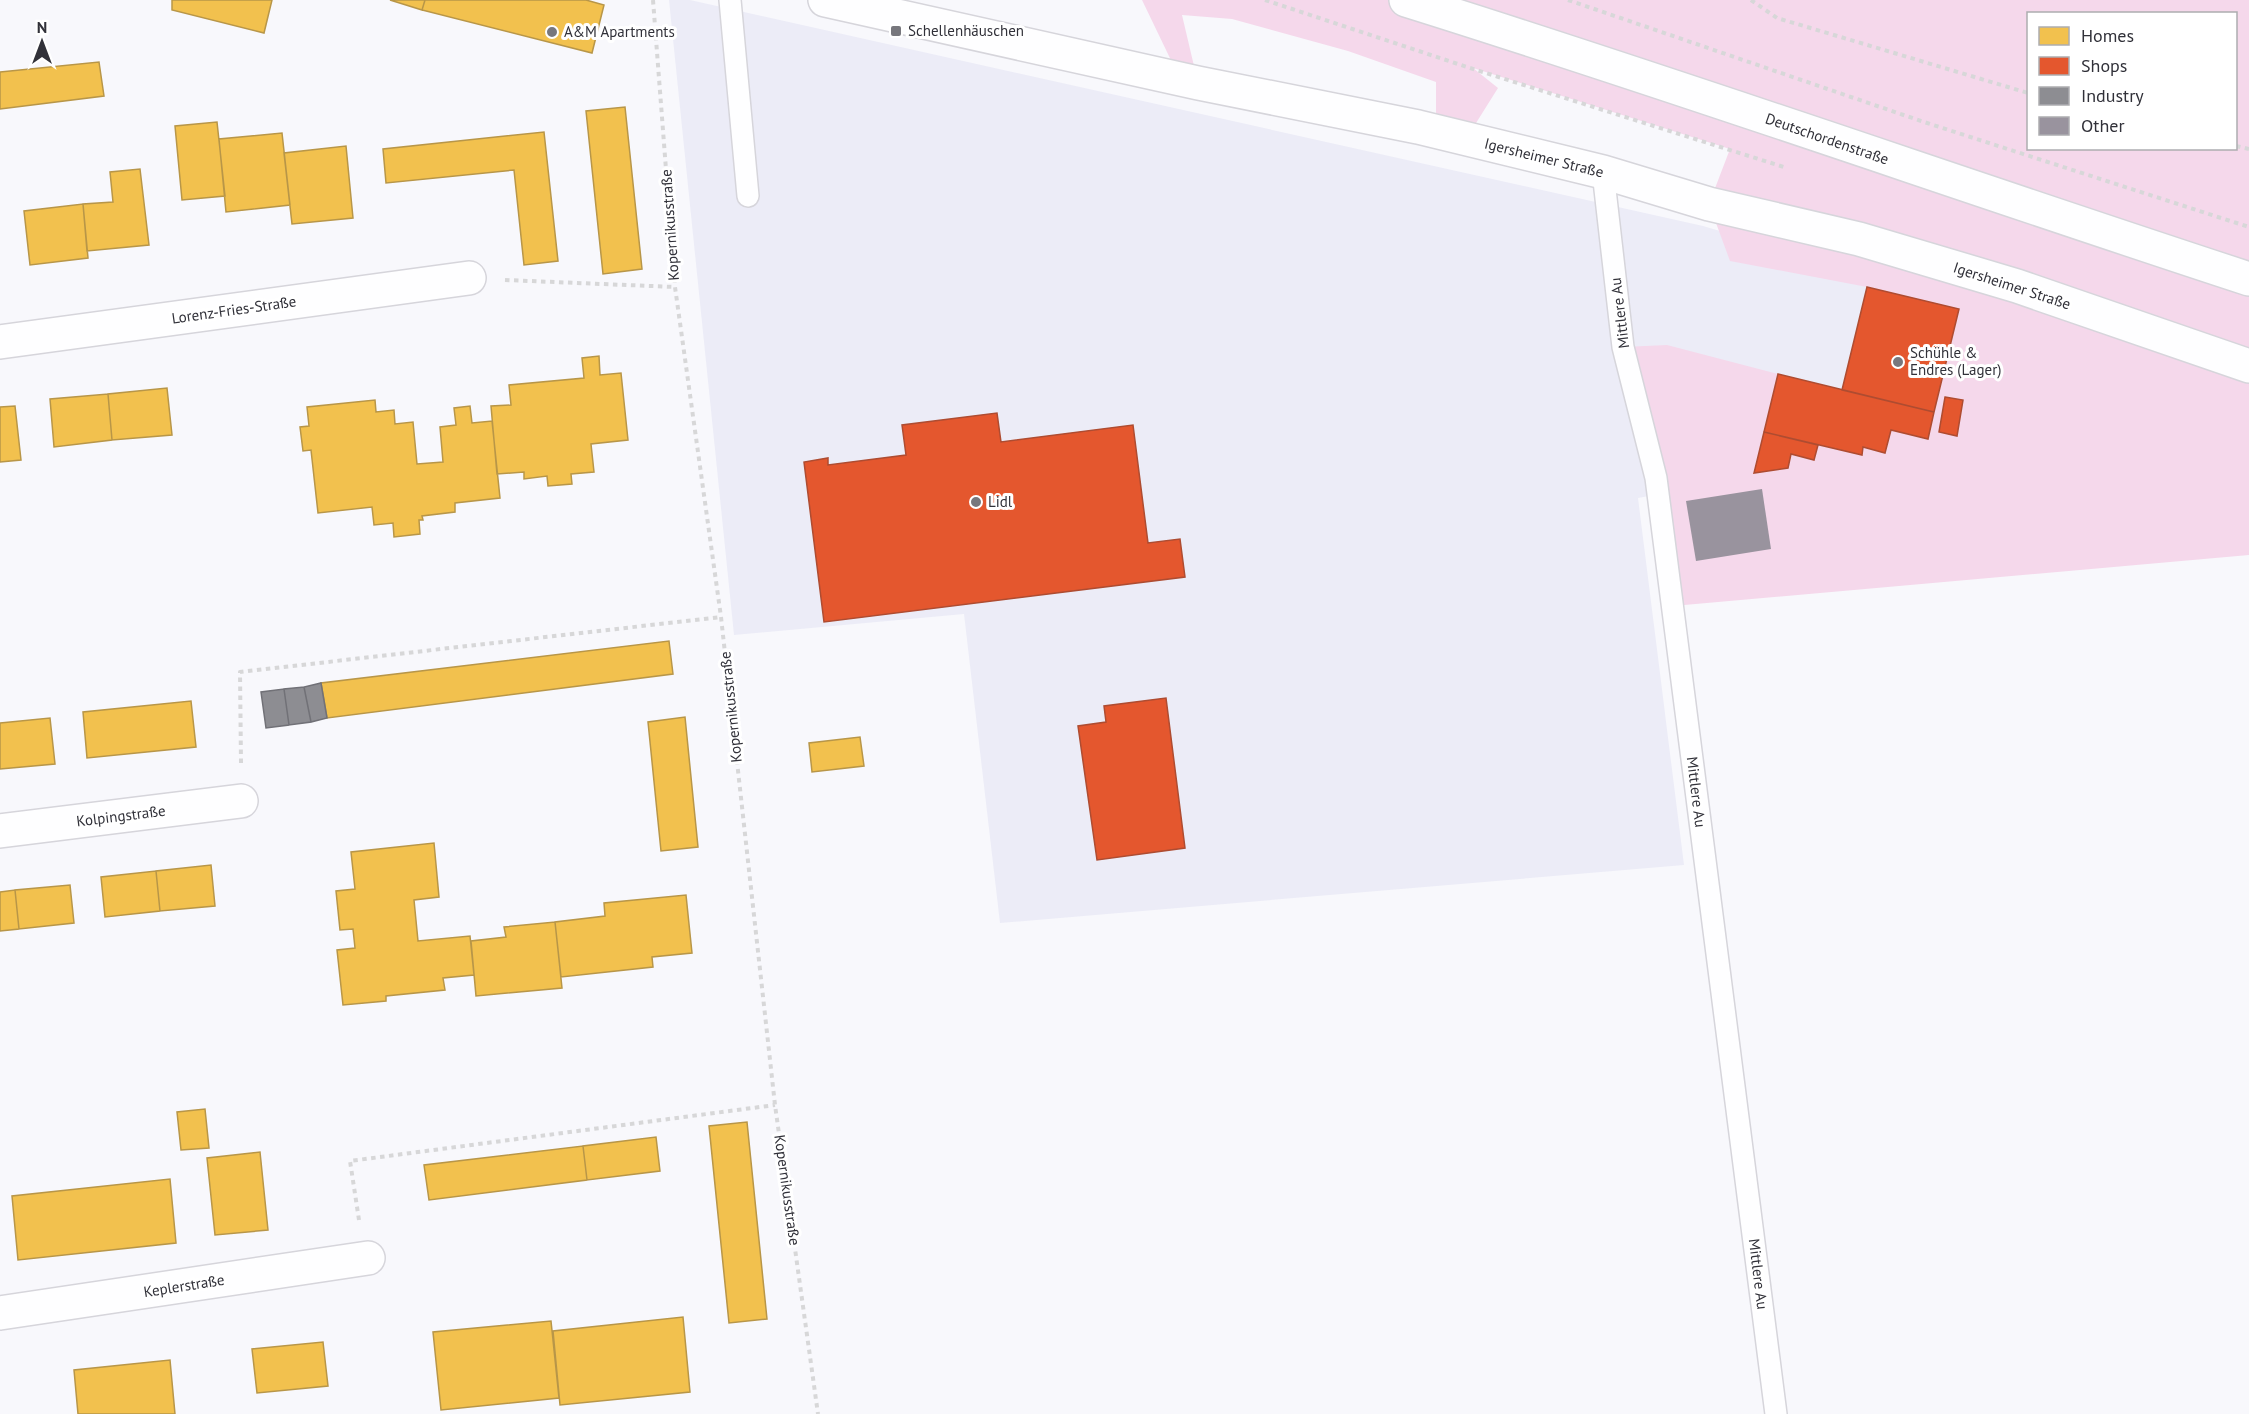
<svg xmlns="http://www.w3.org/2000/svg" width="2249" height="1414" viewBox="0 0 2249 1414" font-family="'PT Sans',sans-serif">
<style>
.built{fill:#ececf7}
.green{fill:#f5d8eb;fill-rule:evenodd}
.homes{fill:#f2c14e;stroke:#b89648;stroke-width:1.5}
.shops{fill:#e4572e;stroke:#ae4c31;stroke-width:1.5}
.industry{fill:#8d8d92;stroke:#717177;stroke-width:1.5}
.building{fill:#99939e}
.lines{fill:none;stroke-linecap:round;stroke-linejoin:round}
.lane-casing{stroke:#d6d5db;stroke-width:24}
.street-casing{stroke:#d6d5db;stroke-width:36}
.secondary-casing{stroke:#d6d5db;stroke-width:36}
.path{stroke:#d7d7d8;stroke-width:4;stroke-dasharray:4.5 4.5;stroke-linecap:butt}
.lane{stroke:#fefeff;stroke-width:21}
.street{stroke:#fefeff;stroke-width:33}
.secondary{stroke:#fefeff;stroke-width:33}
.poi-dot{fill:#77777d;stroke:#fff;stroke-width:2}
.labels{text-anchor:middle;stroke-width:6;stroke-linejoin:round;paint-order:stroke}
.poi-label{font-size:15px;fill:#313139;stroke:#fff;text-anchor:start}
.street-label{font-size:15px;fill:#313139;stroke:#fff}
</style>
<rect width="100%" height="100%" fill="#f8f8fc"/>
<path class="built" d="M669,0H690L1703,226L2249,387L1638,498L1684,865L1000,923L964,614L734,635Z"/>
<path class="green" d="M1142,0H2249V555L1673,606L1623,347L1667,345L1778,374L1755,472L1788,468L1791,454L1814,459L1818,445L1862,454L1863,447L1885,453L1891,430L1928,439L1867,287L1730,261L1709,204L1730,149L1473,68L1498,88L1466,139L1436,131V82L1348,51L1232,19L1182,15L1198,83L1180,79ZM2028,14H2236V148H2028Z"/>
<path class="homes" d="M172,0H272L264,33L172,10Z
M390,0H425L422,10Z
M425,0H586L604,5L592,53L422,10Z
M99,62L104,96L0,109V72Z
M625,107L642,269L603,274L586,111Z
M217,122L225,196L182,200L175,126Z
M544,132L558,261L524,265L514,170L386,183L383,149Z
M282,133L290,205L226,212L219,139Z
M346,146L353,218L292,224L284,153Z
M140,169L149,245L87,251L83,204L113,202L110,172Z
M83,204L88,258L30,265L24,211Z
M599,356L600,375L621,373L628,440L591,444L594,472L571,474L572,484L548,486L547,476L524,479V472L497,474L491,406L511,405L509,385L584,378L582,358Z
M167,388L172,435L112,440L108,394Z
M108,394L112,440L54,447L50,399Z
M375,400L376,412L394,410L395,424L413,422L417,464L443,462L440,427L456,425L454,408L470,406L472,423L492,421L500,498L455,503V512L422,516L423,520H419L420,534L394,537L393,523L374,525L372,507L318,513L311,450L303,451L300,427L309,426L307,407Z
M15,406L21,460L0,462V407Z
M669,641L673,674L327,718L321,683Z
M191,701L196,747L87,758L83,712Z
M685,717L698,847L661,851L648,722Z
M50,718L55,764L0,769V723Z
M860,737L864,766L812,772L809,743Z
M434,843L439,897L414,900L418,941L470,936L474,975L443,978L445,990L386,996V1001L343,1005L337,950L355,948L353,929L340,930L336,891L355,889L351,852Z
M211,865L215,906L160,911L156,871Z
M156,871L160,911L105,917L101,877Z
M70,885L74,923L19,929L15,890Z
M15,890L19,929L0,931V892Z
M686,895L692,953L652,957L653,967L561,977L555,922L605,916L604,903Z
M555,922L562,988L476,996L471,941L506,937L504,927Z
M205,1109L209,1148L181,1150L177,1112Z
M747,1122L767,1319L729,1323L709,1126Z
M656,1137L660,1171L587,1180L583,1146Z
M583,1146L587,1180L429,1200L424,1165Z
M260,1152L268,1230L215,1235L207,1158Z
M170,1179L176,1243L18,1260L12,1196Z
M683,1317L690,1392L560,1405L553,1331Z
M551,1321L559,1398L441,1410L433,1332Z
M323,1342L328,1386L257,1393L252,1349Z
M170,1360L175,1414H78L74,1370Z"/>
<path class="shops" d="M1867,287L1959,309L1934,412L1842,390Z
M1778,374L1934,412L1928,439L1891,430L1885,453L1863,447L1862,455L1764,432Z
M1945,397L1963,400L1957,436L1939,432Z
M997,413L1001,442L1133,425L1148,543L1180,539L1185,577L824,622L804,462L828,458V465L906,455L902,425Z
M1764,432L1818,445L1814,460L1791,454L1788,468L1754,473Z
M1166,698L1185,848L1097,860L1078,726L1106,722L1104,706Z"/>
<path class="industry" d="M321,683L327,718L311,722L304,687Z
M304,687L311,722L289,725L284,689Z
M284,689L289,725L266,728L261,692Z"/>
<path class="building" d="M1762,489L1771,549L1696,561L1686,501Z"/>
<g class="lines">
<defs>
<path id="lane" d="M730,0L748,196
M1603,172L1623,347L1656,478L1776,1414"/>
<path id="street" d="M825,0L1198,83L1418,127L1603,172L1709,204L1859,239L2017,286L2249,366
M0,342L469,278
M0,831L241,801
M0,1313L368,1258"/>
<path id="secondary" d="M1406,0C1688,88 1967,187 2249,279"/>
</defs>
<use href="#lane" class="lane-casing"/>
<use href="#street" class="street-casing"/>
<use href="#secondary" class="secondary-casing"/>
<path class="path" d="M653,0L675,287L721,617L775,1105L818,1414
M1265,0L1470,68L1787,168
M1568,0L1924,122L2249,227
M1751,0L1777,18L2028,93
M2236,146L2249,149
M505,280L675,287
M241,763L240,672L721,617
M359,1220L350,1161L775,1105"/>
<use href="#lane" class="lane"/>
<use href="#street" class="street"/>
<use href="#secondary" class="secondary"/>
</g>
<g class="poi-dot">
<rect x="890" y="25" width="12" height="12" rx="3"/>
<circle cx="552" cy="32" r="6"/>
<circle cx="1898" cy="362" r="6"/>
<circle cx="976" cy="502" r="6"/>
</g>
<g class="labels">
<g class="poi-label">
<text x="908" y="36">Schellenhäuschen</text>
<text x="564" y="37">A&amp;M Apartments</text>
<text x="1910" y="358">Schühle &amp;<tspan x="1910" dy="17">Endres (Lager)</tspan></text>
<text x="988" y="507">Lidl</text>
</g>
<g class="street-label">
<text transform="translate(1827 139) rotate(19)" y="5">Deutschordenstraße</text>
<text transform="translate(1544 158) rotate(14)" y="5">Igersheimer Straße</text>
<text transform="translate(670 225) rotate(-94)" y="5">Kopernikusstraße</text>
<text transform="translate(2012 286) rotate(18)" y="5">Igersheimer Straße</text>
<text transform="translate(234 310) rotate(-8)" y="5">Lorenz-Fries-Straße</text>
<text transform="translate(1620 313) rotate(-97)" y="5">Mittlere Au</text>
<text transform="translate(731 707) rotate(-96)" y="5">Kopernikusstraße</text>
<text transform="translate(1696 792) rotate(83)" y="5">Mittlere Au</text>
<text transform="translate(121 816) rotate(-7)" y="5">Kolpingstraße</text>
<text transform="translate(787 1190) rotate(82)" y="5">Kopernikusstraße</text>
<text transform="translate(1758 1274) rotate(83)" y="5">Mittlere Au</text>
<text transform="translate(184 1286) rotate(-9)" y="5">Keplerstraße</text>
</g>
</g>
<rect x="2027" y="12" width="210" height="138" fill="#ffffff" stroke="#adadb0" stroke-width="1.5"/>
<rect x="2039" y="27" width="30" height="18" fill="#f2c14e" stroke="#adadb0" stroke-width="1.5"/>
<text x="2081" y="42" font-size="18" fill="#313139">Homes</text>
<rect x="2039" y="57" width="30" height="18" fill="#e4572e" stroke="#adadb0" stroke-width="1.5"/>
<text x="2081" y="72" font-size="18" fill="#313139">Shops</text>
<rect x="2039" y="87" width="30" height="18" fill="#8d8d92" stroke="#adadb0" stroke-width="1.5"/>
<text x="2081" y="102" font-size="18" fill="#313139">Industry</text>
<rect x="2039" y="117" width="30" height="18" fill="#99939e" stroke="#adadb0" stroke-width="1.5"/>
<text x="2081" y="132" font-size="18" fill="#313139">Other</text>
<g transform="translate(42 42)" stroke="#ffffff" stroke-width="4.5" paint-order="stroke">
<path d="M0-4.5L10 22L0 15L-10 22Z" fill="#313139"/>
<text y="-9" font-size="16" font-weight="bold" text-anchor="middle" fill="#313139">N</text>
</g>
</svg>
